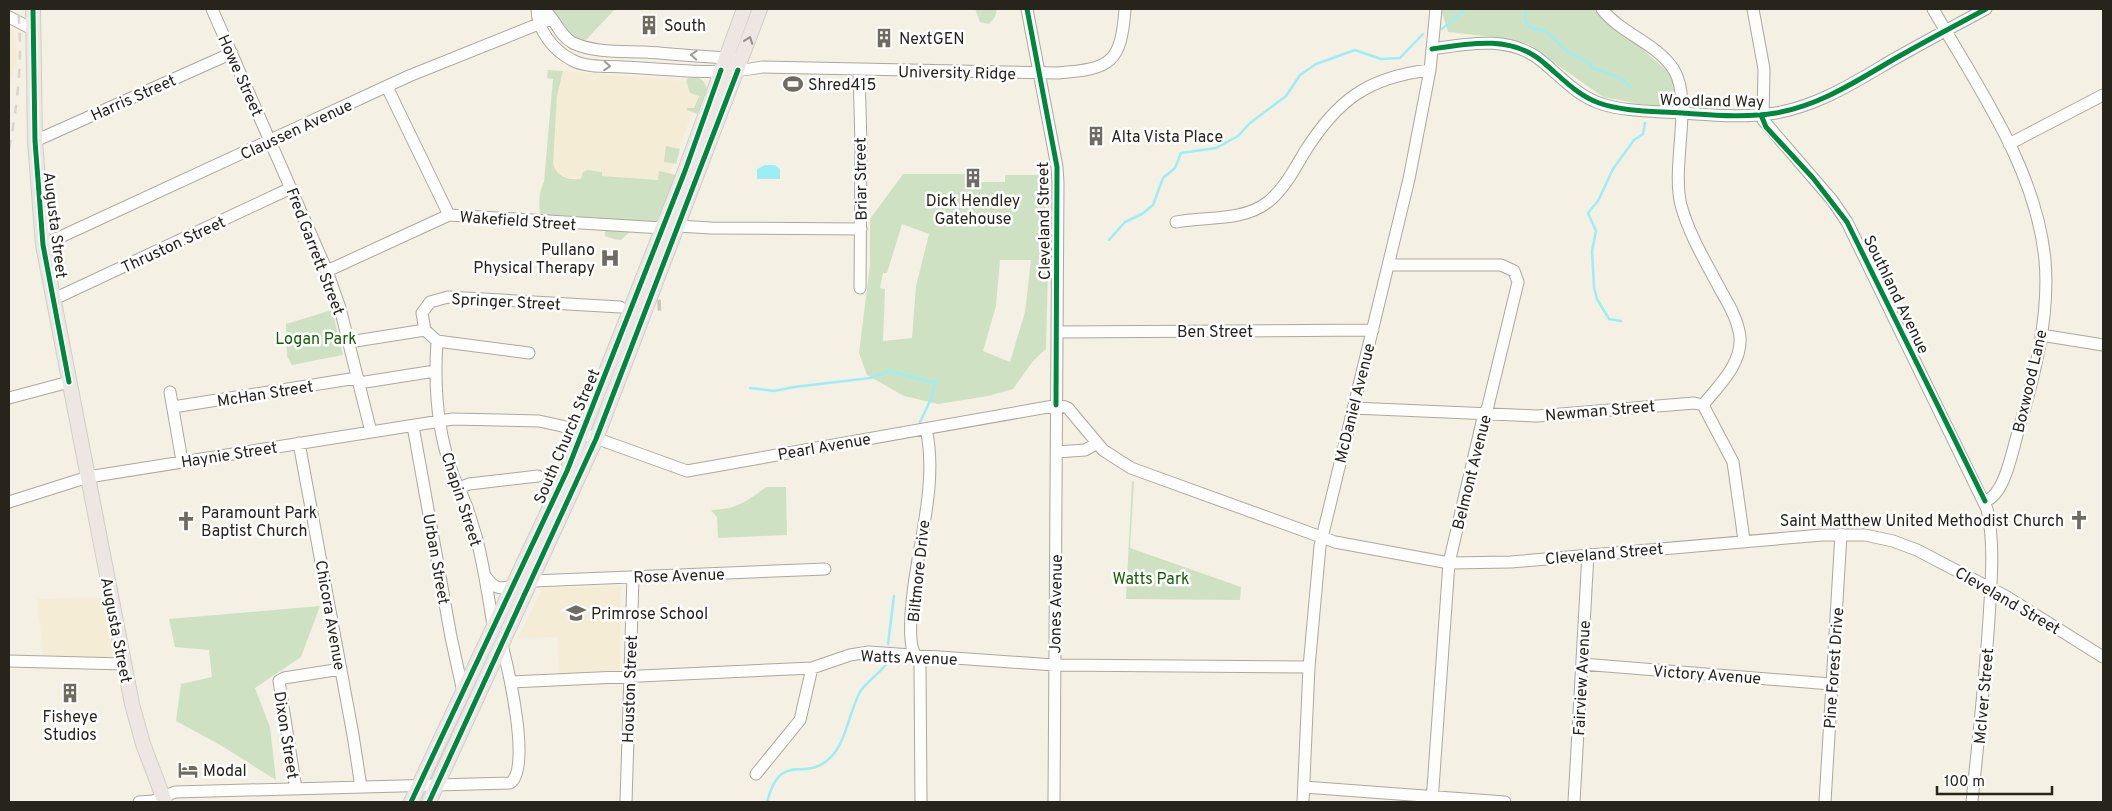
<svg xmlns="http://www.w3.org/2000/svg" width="2112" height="811" viewBox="0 0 2112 811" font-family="Overpass,sans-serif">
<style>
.built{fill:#f5ecd5}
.green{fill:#cee2c3;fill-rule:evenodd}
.water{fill:#9ceef6}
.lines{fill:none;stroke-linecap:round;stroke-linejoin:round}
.stream{stroke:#9ceef6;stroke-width:2.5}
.minor-tunnel{stroke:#cbc7bb;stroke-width:11;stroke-dasharray:11 5.5;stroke-linecap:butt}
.minor-casing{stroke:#aca89f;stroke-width:13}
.major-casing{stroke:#d0cec7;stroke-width:16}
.minor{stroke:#fdfdfb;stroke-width:11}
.major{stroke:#ede6e3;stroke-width:14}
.rail{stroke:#d6d5d1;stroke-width:2.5;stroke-dasharray:9 9;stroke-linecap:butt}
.cycleway-casing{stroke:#fff;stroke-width:8}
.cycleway{stroke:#00873e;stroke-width:5}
.oneway{stroke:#948f89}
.oneway2{stroke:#9d9b96}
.labels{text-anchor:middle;stroke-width:5;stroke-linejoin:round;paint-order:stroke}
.poi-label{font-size:16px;fill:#27241b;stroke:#fff;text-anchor:start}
.street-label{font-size:16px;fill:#27241b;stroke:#fff}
.park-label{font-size:16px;fill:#105f00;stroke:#fff}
</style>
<rect width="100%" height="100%" fill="#f4f0e3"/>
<path class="built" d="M9,29L14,32L17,55L9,94Z
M563,71L696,82L701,89L670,174L659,171V180L602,176V172L587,170L581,179L560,176L553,164L557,96Z
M621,586L620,671L560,675L557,637L518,638L543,588Z
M104,598L118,665L44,661L37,599Z"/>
<path class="green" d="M554,9H615L585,41L569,37L550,11Z
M975,9H997L995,17L989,24L980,22Z
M1441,9H1597L1606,22L1635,43L1672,75L1676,108L1640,104L1603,97L1528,44L1501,38L1448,32Z
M548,70L563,71L557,96L553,164C557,177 568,180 581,179L583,172L587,170L602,172V176L658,180L659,171L676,175L656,223C649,225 638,226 633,230C618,240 626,243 605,236V230L577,216L541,217C538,207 539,191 544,182L553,79L547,78Z
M689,78H699C713,86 704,101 699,113L697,114L687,110V108H694L699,96L690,93L686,80Z
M666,146L680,149L676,164L664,162Z
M903,174H967V182H1005V175H1040V187H1050L1046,349L1033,361L1013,389L988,396L938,404L904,396L867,375L859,353L870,265V219ZM902,224L929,234L916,286L912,338L883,341L885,289L880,288L883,273H887ZM1000,260H1031L1025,312L1010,362L983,351L996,306Z
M332,310L343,355L292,365L287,356L286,324Z
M1132,481L1134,482L1130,548L1241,587L1240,600L1126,599Z
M766,487H786L787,535L718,538L717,517L711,510C737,509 746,502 766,487Z
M320,606L301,657L255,688L270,727L276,780L222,746L176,721L181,684L212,677L209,650L175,647L169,619Z"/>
<path class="water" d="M765,165H775L780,169V179H757V169Z"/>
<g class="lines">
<path class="stream" d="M1526,9L1525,20L1530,28L1545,31L1569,53L1589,62L1593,68C1607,74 1619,74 1631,88
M1442,29L1466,9
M1109,240L1125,222L1142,214L1153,205L1163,178L1175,168L1181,153L1216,148L1238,136L1250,123L1286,96L1300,75L1316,64L1355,50L1381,59L1400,58L1423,34
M1621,321L1609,319L1597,299L1594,287L1592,251L1596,231L1588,213L1598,201L1613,169L1634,140L1643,134L1645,123
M750,388L774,391L794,387L870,378L889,371L935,383
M920,422L931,399L936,380
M888,644L894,596
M767,802C782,747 804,786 832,756C846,741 850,710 860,692C866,681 885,670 888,661"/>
<path class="minor-tunnel" d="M641,306L661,305"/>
<defs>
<path id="minor" d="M212,9L327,271L340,308L371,432
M537,9C537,30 554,51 572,60C586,68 609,66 624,67C669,69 717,76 762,67L1058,73C1111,69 1121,63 1125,9
M543,9C555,17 558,35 573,43C595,53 622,51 645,52C674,54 704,57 733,58
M1027,9L1057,167L1058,183L1054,802
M1602,9C1621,34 1657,43 1674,70C1693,102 1671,166 1681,205C1689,235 1707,264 1721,291C1729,305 1738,320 1740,337C1742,364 1719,385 1703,405
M1753,9L1764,69L1763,120L1832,200L1847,222L1987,509C1995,544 1991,583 1989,619C1985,680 1978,741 1972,802
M1933,9C1978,88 2036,168 2045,260C2050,317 2034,378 2018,432C2012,451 2005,495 1985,501
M9,17L34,30
M1432,49C1470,43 1513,35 1544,63C1562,78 1577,95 1599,103C1624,112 1655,111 1682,113C1713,115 1745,118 1776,113C1821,105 1858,80 1896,58C1926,41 1956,25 1986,9
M859,71L861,145L860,288
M387,87L449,215
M35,141L232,53
M2009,144L2103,95
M1176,222C1206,216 1242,222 1268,202C1284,189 1294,170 1304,153C1337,100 1368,77 1430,70
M678,226L711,228L861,229
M43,245L409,76L551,19
M1389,265H1501L1514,271L1518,282L1488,406L1482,422L1449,563L1432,802
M327,271L449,215L662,228
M54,299L291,188
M1057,332L1373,330
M2041,335L2103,345
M437,341L529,353
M349,342L425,330
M359,383L435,371
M170,392L182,461
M9,398L69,382
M173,407L357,378
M1353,408L1537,416L1694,403L1703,405L1733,462L1744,540
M413,426L451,637L463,692
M299,443L353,735L361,787
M1057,452L1085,450L1096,444
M459,488L469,484L538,476
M9,502L88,477L453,419L539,421L562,426L687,471L1059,405L1068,408L1103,450L1131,468L1335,542L1449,563L1511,562L1822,535H1865L1893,541L1917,550L2007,597L2103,657
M486,577C494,588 499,590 512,586
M533,581L825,569
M493,625C488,595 484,566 476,536C472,524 469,511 464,500C461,491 455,482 452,472C437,430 434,385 437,341L425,330L422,313L430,302L448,297L620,307
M9,661L124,664
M1582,664L1831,684
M511,682L812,668L850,655L869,652L1054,665L1309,667
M756,774L800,720L812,668
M1304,787L1505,802
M296,789L279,681L284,678L341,669
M139,802L153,801L175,792L510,783C532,770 508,668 502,645
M626,802L633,577
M921,802L920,665C918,659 914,654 912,647C909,631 911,610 913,593C919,541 938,480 926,429
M1303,802L1309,667L1320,546L1409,179L1430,70L1436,9
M1574,802L1588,554
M1825,802L1841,534"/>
<path id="major" d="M33,9L35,141L43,245L132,704L143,744L165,802
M411,802L567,471L685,171L744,9
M429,802L596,439L760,9"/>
</defs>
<use href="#minor" class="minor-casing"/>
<use href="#major" class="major-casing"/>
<use href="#minor" class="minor"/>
<use href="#major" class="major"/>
<path class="rail" d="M9,149C18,102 23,57 18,9"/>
<defs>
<path id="cycleway" d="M33,9L35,141L43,245L69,382
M1027,9L1057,167L1056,405
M1432,49C1470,43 1513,35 1544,63C1562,78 1577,95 1599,103C1624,112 1655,111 1682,113C1713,115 1745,118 1776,113C1821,105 1858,80 1896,58C1926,41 1956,25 1986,9
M1761,115L1766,127L1813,178L1847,222L1985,501
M411,802L567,471L685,171L721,70
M429,802L596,439L738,70"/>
</defs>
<use href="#cycleway" class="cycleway-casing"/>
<use href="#cycleway" class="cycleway"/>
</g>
<defs><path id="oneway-chevron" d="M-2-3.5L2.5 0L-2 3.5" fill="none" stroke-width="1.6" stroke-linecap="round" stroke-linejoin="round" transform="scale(1.25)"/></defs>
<use class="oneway" href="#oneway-chevron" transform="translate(749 40) rotate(-70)"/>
<g class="oneway2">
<use href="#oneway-chevron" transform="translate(694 55) rotate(-177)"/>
<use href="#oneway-chevron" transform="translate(607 66) rotate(4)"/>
</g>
<defs>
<symbol id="building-bare" viewBox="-9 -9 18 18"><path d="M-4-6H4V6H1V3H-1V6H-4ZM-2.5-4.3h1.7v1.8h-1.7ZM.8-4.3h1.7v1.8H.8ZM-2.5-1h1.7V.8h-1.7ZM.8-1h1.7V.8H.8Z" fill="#6f6b61" stroke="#fff" stroke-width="2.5" paint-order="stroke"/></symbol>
<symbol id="stadium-bare" viewBox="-9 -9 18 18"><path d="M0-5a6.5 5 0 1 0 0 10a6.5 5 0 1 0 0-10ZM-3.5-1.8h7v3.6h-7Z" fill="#6f6b61" stroke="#fff" stroke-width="2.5" paint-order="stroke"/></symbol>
<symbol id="hospital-bare" viewBox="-9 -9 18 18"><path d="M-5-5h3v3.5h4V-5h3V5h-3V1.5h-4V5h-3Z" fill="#6f6b61" stroke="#fff" stroke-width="2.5" paint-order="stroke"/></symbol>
<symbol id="church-bare" viewBox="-9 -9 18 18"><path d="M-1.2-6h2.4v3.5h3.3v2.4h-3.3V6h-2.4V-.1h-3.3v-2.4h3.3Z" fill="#6f6b61" stroke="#fff" stroke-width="2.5" paint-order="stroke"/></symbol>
<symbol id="school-bare" viewBox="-9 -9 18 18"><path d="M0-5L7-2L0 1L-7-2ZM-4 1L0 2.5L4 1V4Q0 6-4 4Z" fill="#6f6b61" stroke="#fff" stroke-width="2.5" paint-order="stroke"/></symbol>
<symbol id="hotel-bare" viewBox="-9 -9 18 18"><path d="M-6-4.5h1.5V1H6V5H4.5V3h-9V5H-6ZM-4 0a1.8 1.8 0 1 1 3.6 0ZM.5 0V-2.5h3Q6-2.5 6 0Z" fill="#6f6b61" stroke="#fff" stroke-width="2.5" paint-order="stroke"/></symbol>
</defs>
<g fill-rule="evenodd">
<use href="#building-bare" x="635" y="11" width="28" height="28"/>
<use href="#building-bare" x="870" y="24" width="28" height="28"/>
<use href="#stadium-bare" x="779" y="70" width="28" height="28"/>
<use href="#building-bare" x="1082" y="122" width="28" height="28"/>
<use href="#building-bare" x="959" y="164" width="28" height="28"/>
<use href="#hospital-bare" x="596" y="244" width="28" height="28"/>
<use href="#church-bare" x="2065" y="506" width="28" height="28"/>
<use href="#church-bare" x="172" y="507" width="28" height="28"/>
<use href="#school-bare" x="562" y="599" width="28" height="28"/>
<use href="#building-bare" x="56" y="679" width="28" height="28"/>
<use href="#hotel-bare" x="174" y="756" width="28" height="28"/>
</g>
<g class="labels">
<g class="poi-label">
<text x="664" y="31">South</text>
<text x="899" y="44">NextGEN</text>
<text x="808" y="90">Shred415</text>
<text x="1111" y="142">Alta Vista Place</text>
<text x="973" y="206" text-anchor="middle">Dick Hendley<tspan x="973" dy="18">Gatehouse</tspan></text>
<text x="595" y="255" text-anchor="end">Pullano<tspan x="595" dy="18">Physical Therapy</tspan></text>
<text x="201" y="518">Paramount Park<tspan x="201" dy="18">Baptist Church</tspan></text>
<text x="2064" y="526" text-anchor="end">Saint Matthew United Methodist Church</text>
<text x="591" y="619">Primrose School</text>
<text x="70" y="722" text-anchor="middle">Fisheye<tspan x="70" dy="18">Studios</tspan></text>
<text x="203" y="776">Modal</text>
</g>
<g class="street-label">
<text transform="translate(957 72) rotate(1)" y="6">University Ridge</text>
<text transform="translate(241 75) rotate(66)" y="6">Howe Street</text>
<text transform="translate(133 97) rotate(-24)" y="6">Harris Street</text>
<text transform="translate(1712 100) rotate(1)" y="6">Woodland Way</text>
<text transform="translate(296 129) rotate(-25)" y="6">Claussen Avenue</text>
<text transform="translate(860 179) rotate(-91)" y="6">Briar Street</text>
<text transform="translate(518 220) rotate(4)" y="6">Wakefield Street</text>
<text transform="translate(1043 221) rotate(-91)" y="6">Cleveland Street</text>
<text transform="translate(56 225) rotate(83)" y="6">Augusta Street</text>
<text transform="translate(173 244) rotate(-25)" y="6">Thruston Street</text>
<text transform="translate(316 251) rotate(69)" y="6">Fred Garrett Street</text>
<text transform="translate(1897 294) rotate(64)" y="6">Southland Avenue</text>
<text transform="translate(506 301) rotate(3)" y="6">Springer Street</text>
<text x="1215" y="337">Ben Street</text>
<text transform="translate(2029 381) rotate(-77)" y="6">Boxwood Lane</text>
<text transform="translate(265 393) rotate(-9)" y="6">McHan Street</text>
<text transform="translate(1354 403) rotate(-76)" y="6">McDaniel Avenue</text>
<text transform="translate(1600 410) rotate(-5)" y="6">Newman Street</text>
<text transform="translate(566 436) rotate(-67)" y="6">South Church Street</text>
<text transform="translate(824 446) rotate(-10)" y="6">Pearl Avenue</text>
<text transform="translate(229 454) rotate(-9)" y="6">Haynie Street</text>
<text transform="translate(1471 472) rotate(-76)" y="6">Belmont Avenue</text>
<text transform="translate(462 499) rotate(72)" y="6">Chapin Street</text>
<text transform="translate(1604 553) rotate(-5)" y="6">Cleveland Street</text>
<text transform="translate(437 559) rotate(80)" y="6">Urban Street</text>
<text transform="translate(918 571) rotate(-84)" y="6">Biltmore Drive</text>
<text transform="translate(679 575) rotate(-2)" y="6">Rose Avenue</text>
<text transform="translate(2008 600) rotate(30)" y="6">Cleveland Street</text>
<text transform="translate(1055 604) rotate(-89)" y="6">Jones Avenue</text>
<text transform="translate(331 615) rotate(80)" y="6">Chicora Avenue</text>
<text transform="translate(117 630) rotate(79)" y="6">Augusta Street</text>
<text transform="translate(909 657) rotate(2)" y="6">Watts Avenue</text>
<text transform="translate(1833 668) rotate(-86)" y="6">Pine Forest Drive</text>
<text transform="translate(1707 674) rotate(4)" y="6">Victory Avenue</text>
<text transform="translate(1581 678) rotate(-87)" y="6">Fairview Avenue</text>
<text transform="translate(629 689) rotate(-88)" y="6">Houston Street</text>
<text transform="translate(1983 696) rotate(-85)" y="6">McIver Street</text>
<text transform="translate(287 735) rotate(81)" y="6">Dixon Street</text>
</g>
<g class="park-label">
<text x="316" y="344">Logan Park</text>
<text x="1151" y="584">Watts Park</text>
</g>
</g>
<rect width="2112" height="811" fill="none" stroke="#27241b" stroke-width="20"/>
<path d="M1937 786v8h115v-8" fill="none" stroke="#27241b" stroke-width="2.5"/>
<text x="1944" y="786" font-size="15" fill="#27241b" stroke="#ffffff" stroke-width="4" paint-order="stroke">100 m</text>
</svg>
